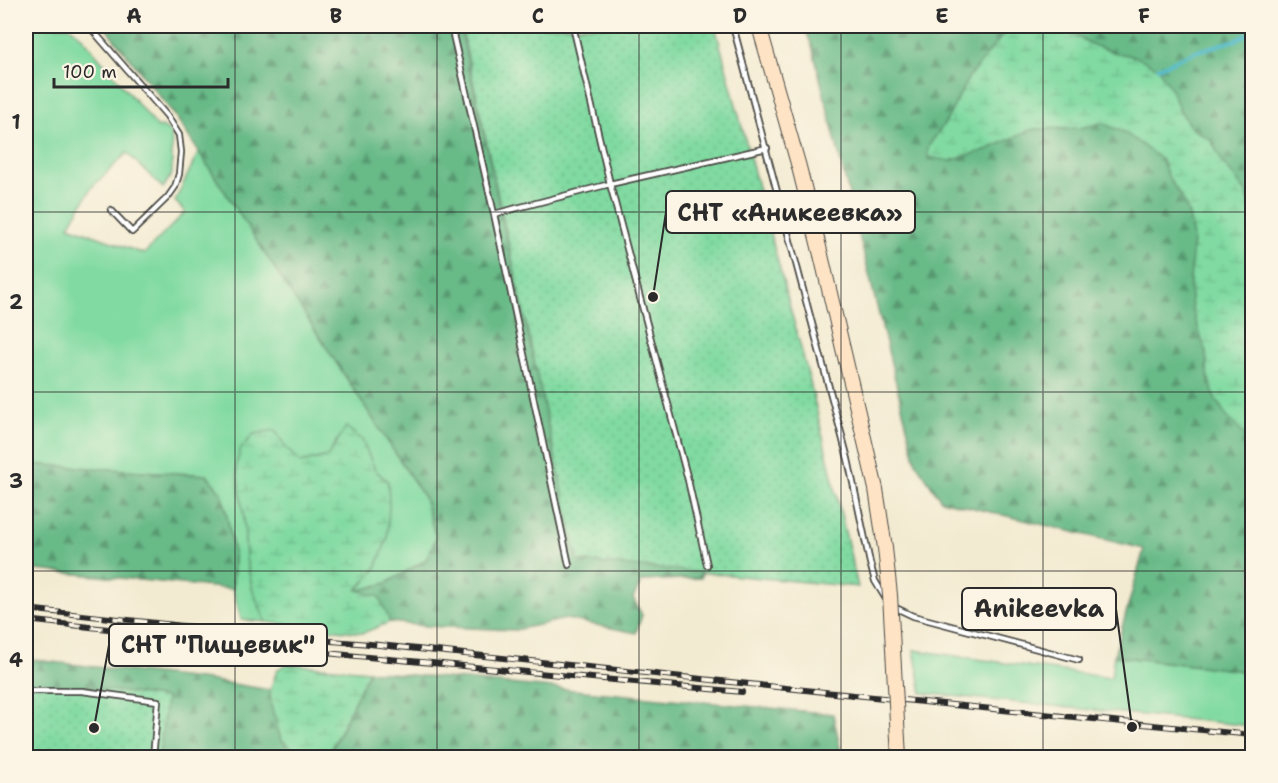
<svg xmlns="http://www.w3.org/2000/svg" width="1278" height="783" viewBox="0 0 1278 783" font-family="'Shantell Sans',sans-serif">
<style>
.grass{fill:#80daa1;stroke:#568266;stroke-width:1.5}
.forest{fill:url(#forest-firs);stroke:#4a7259;stroke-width:1.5}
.wetland{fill:url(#wetland-marsh);stroke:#568266;stroke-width:1.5}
.garden{fill:url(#garden-dots);stroke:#568266;stroke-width:1.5}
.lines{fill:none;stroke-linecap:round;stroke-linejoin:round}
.stream{stroke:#4ebaca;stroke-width:4}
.lane-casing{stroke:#494844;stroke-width:8}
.secondary-casing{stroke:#494844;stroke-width:16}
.lane{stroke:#fff;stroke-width:4.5}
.secondary{stroke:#fee4c5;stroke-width:14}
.rail-casing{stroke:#2b2b2b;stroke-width:6}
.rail{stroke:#fcf5e5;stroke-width:4;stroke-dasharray:11;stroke-linecap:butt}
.secondary-bridge-casing{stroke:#494844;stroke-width:16;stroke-linecap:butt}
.secondary-bridge{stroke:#fee4c5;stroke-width:14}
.grid{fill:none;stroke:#2b2b2b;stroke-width:1.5;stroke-opacity:0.55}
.leader{fill:none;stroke:#2b2b2b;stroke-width:2}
.callout-dot{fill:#2b2b2b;stroke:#fcf5e5;stroke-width:2}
.callout{fill:#fcf5e5;stroke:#2b2b2b;stroke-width:2}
.callout-label{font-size:24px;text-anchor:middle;font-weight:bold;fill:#2b2b2b}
.neatline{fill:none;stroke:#2b2b2b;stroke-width:2}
.grid-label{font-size:20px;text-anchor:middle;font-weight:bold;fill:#2b2b2b}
</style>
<defs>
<pattern id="forest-firs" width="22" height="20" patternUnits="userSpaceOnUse" patternTransform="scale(1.5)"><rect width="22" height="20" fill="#68ba87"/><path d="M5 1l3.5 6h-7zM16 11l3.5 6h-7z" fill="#56976f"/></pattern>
<pattern id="wetland-marsh" width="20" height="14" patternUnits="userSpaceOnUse" patternTransform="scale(1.5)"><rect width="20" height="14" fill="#80daa1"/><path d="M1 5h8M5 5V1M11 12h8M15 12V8" fill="none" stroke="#6fbb8b"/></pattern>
<pattern id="garden-dots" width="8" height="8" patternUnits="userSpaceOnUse" patternTransform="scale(1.5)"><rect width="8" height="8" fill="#80daa1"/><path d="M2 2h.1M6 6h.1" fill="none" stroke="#6fbb8b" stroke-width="1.8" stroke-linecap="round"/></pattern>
</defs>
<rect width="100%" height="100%" fill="#fcf5e5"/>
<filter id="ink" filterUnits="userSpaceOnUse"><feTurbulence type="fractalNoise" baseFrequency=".0167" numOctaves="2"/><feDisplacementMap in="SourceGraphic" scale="12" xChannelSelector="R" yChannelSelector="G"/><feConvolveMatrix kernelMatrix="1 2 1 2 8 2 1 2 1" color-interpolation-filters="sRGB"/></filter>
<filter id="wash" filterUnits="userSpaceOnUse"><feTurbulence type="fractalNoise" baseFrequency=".008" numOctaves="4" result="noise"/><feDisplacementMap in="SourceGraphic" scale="24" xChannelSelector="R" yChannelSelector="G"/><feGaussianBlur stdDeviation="1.35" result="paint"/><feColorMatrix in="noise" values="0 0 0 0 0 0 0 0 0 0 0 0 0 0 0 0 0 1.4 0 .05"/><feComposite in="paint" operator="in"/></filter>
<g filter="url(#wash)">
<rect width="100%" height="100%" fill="#f3ebd1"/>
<path class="grass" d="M26,26H69L81,36L158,128L162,127L171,133L172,146V174L163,188L127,153L92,187L69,226L144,254L185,212L175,201L199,151L424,497L436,538L426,560L387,583L357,591L376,568L387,539L388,482L375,470L362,440H337L328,456L301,463L285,447L275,430L244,518L246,558L253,591L266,622L241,620L233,589L234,553L207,475L26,464Z
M914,650L1111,678L1114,656L1252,672V726L922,693Z"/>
<path class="forest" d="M104,26H460L578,560L703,572L701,578L642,581L633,598L642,615L636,633L566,619L515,630L425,626L390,622L379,597L357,591L387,583L426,560L436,538L424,497L176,117Z
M804,26H1010L969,77L947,120L928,147L950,161L988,149L1033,129L1079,128L1102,123L1124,132L1162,159L1170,180L1183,199L1189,215L1193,238L1190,284L1192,309L1206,352L1208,376L1215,398L1228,418L1245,435L1252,450V672L1114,656L1144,549L941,500L916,463L812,46Z
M1058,26H1252V210L1246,192L1222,162L1211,140L1191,128L1179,109L1170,87L1137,57L1116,53L1093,45L1072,34Z
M26,464L207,475L223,495L234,553L233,589L26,569Z
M26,659L208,680L270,690L271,705L281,739L301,757H159L166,698L78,686L26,685Z
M369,671L833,714L842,757L304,758L330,753Z"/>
<path class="wetland" d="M1010,26H1058L1072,34L1093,45L1116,53L1137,57L1158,68L1170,87L1179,109L1191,128L1211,140L1222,162L1246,192L1252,210V450L1245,435L1228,418L1215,398L1208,376L1206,352L1192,309L1190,284L1193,238L1189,215L1183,199L1170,180L1161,159L1124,132L1102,123L1079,128L1033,129L988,149L950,161L928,157V147L947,120L969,77Z
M346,427L362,440L375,470L388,482L389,506L387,539L376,568L357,590L379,597L390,622L363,633L266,622L253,591L246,558L244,518L236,465L241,448L254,434L275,430L285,447L301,463L328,456Z
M286,664L369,671L329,753L301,757L281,739L271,705L270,690L277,670Z"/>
<path class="garden" d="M461,26H715L810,382L858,587L578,561Z
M26,685L78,686L166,698L159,757L26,758Z"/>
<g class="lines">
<path class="stream" d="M1158,68L1194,52L1236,40L1252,32"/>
</g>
</g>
<g filter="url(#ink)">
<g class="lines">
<defs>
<path id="lane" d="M89,26L167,116L179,135L181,152L179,174L175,187L168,197L132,232L111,210
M451,26L494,214L569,565
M573,26L610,184L688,480L707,565
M733,26L848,459L870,563L875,581L886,599
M494,214L610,184L767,148
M894,607L913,616L1079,660
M26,691H82L158,701L153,758"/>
<path id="secondary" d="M759,26L799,167L821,255"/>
</defs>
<use href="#lane" class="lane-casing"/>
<use href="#secondary" class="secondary-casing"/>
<use href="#lane" class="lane"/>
<use href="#secondary" class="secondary"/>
<defs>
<path id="rail" d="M26,609L306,639L370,644L834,693L1252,735
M26,620L336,654L742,692"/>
</defs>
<use href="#rail" class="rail-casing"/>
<use href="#rail" class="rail"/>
<defs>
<path id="secondary-bridge" d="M821,255L876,489L885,548L890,595L899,758"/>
</defs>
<use href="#secondary-bridge" class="secondary-bridge-casing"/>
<use href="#secondary-bridge" class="secondary-bridge"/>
</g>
</g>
<path class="grid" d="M235,26V758M437,26V758M639,26V758M841,26V758M1043,26V758M26,212H1252M26,392H1252M26,571H1252"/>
<path class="leader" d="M653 297L666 212M1132 727L1116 609M94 728L109 645"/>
<g class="callout-dot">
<circle cx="653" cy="297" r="6"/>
<circle cx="1132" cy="727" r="6"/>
<circle cx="94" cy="728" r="6"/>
</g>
<g class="callout">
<rect x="666" y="191" width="249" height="42" rx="6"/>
<rect x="962" y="588" width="154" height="42" rx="6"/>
<rect x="109" y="624" width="218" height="42" rx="6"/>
</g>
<g class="callout-label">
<text x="790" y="221">СНТ «Аникеевка»</text>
<text x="1039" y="617">Anikeevka</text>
<text x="218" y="653">СНТ "Пищевик"</text>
</g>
<rect width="1278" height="783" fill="none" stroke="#fcf5e5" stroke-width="66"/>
<path d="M54 78v9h174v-9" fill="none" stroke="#2b2b2b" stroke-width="3"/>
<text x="63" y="78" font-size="18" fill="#2b2b2b" stroke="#fcf5e5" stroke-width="4.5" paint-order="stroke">100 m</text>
<rect x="33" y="33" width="1212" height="717" class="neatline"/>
<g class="grid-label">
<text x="134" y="23">A</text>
<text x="336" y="23">B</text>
<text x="538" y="23">C</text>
<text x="740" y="23">D</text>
<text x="942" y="23">E</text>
<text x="1144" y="23">F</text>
<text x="16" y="129">1</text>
<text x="16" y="309">2</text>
<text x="16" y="488">3</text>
<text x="16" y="667">4</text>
</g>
</svg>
